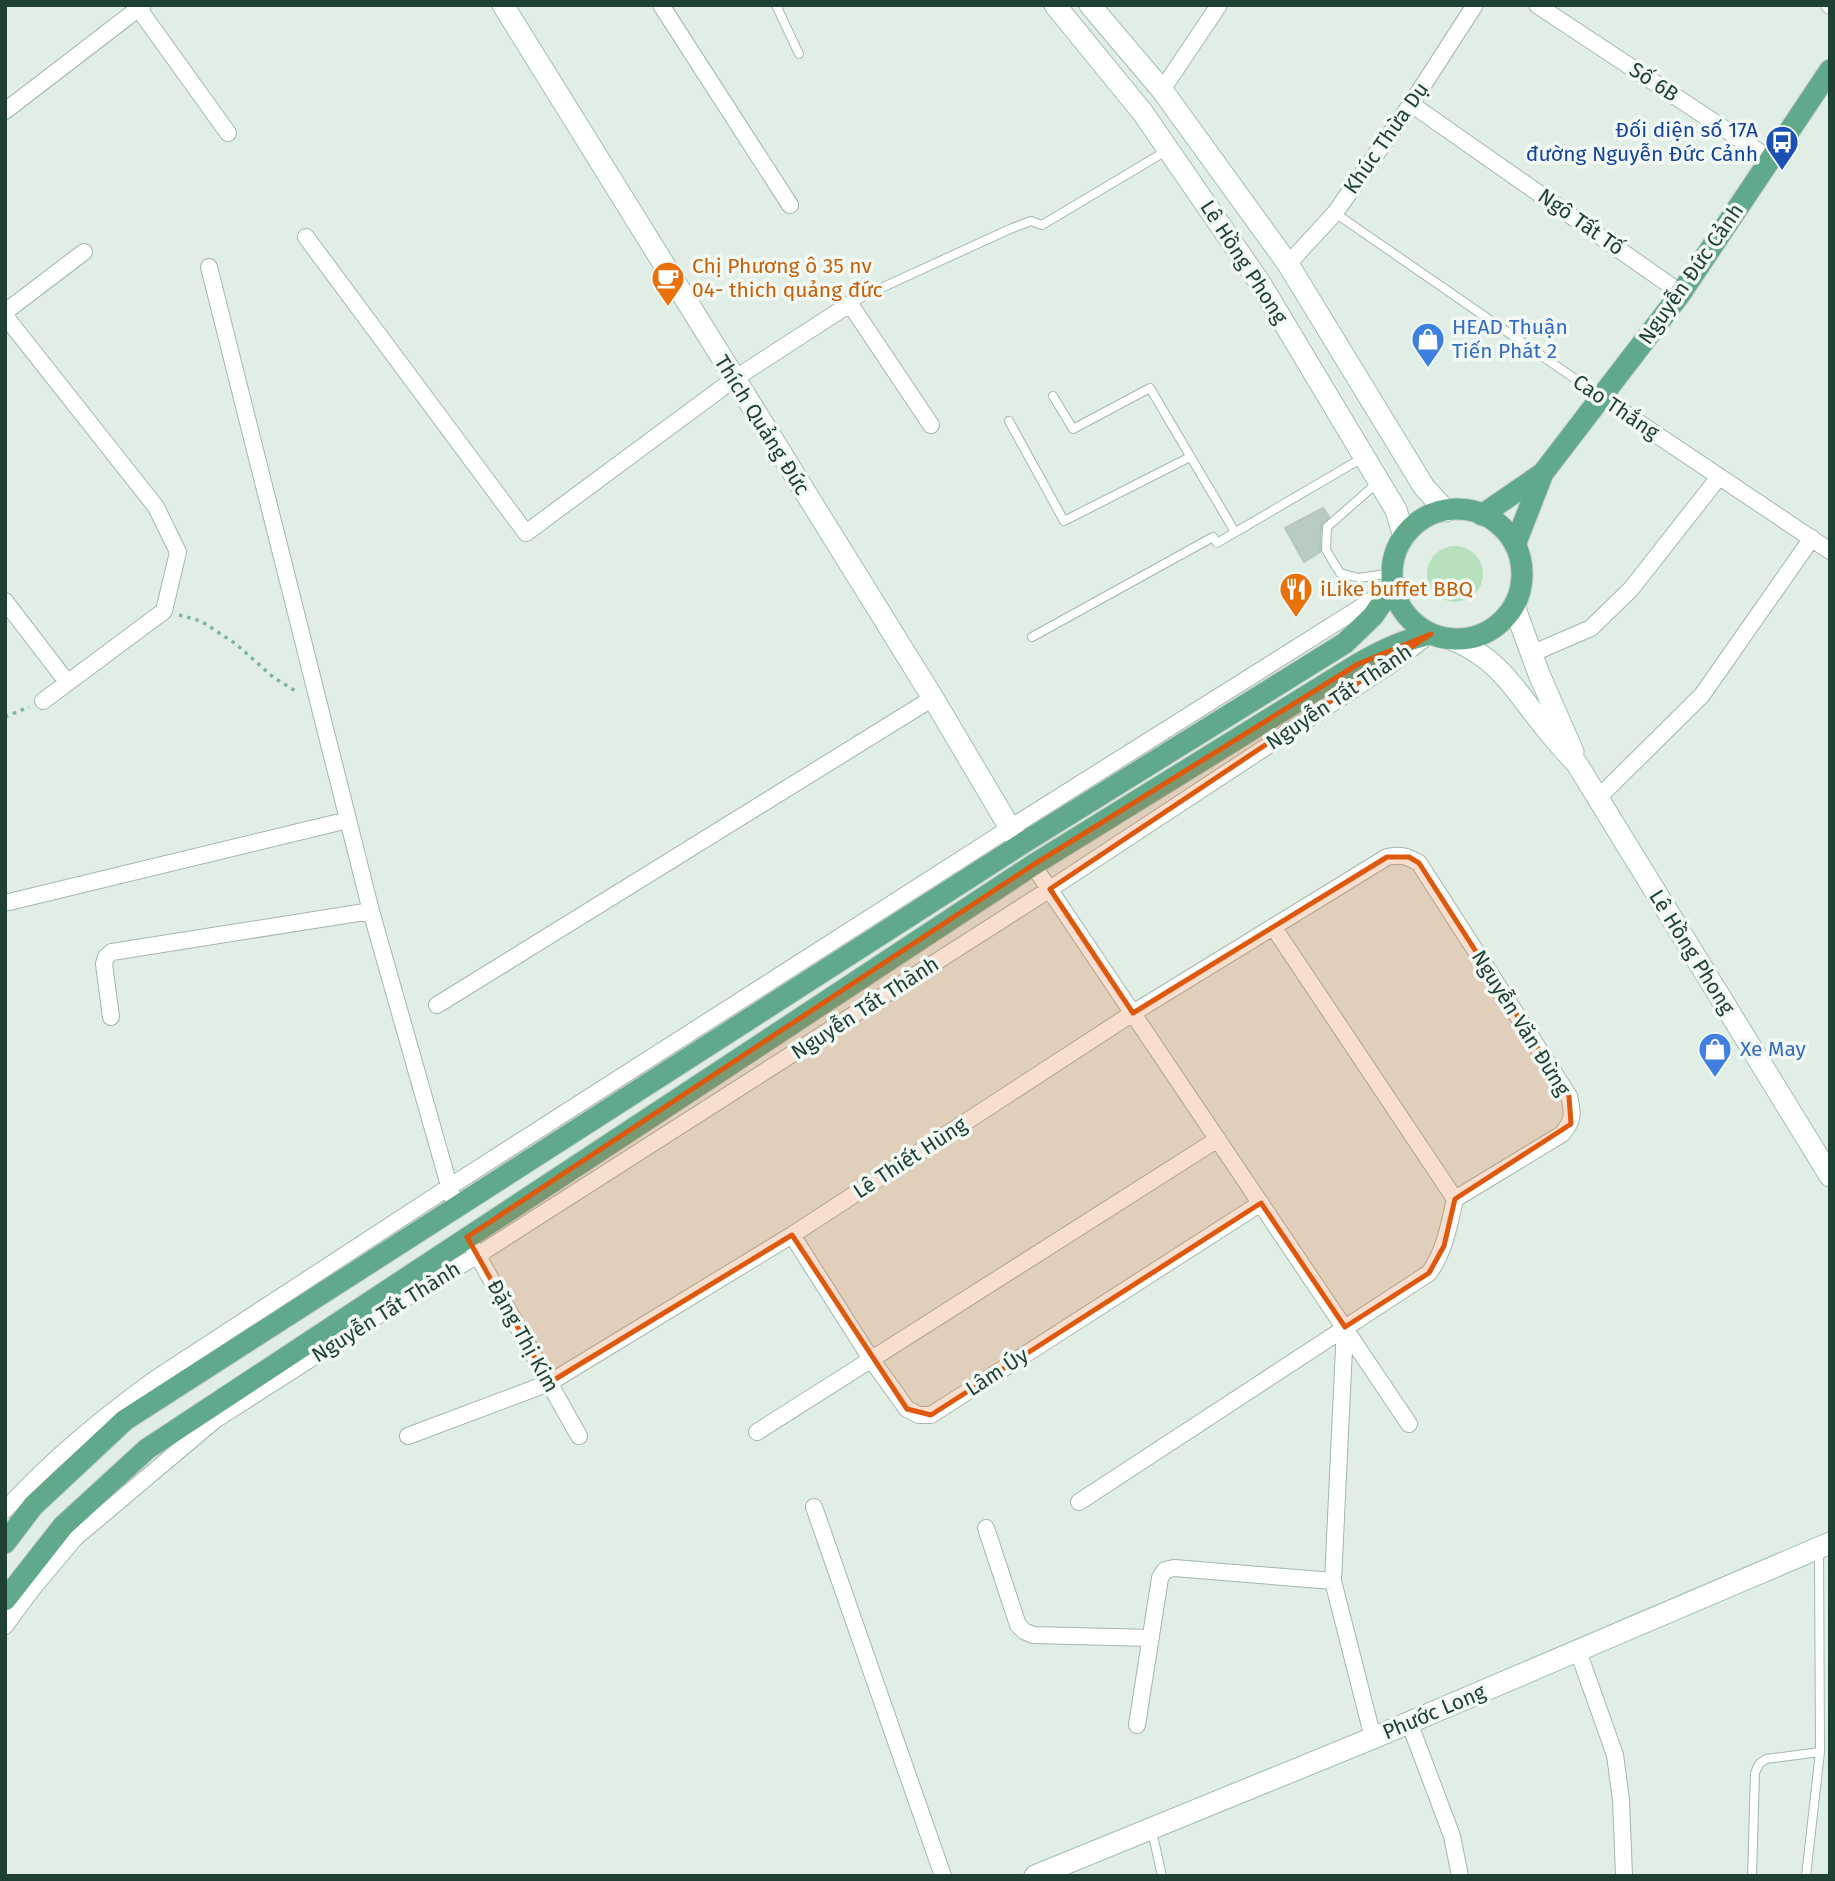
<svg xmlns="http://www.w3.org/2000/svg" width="1835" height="1881" viewBox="0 0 1835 1881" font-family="'Fira Sans',sans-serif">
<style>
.green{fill:#b7e1bc}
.building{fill:#b9ccc1;stroke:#b3c8bc;stroke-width:2}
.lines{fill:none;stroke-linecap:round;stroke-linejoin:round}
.lane-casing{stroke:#a3b7ad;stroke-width:10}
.street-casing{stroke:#a3b7ad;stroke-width:18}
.secondary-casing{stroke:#a1beaf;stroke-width:23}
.primary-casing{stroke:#c0cac6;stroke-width:23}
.path{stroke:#7eb59b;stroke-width:3.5;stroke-dasharray:3.5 5;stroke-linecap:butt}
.lane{stroke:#fff;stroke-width:8}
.street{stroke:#fff;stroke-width:16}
.secondary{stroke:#fff;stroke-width:21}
.primary{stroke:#60a98b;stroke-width:21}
.marked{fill:#de580e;fill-opacity:0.2;stroke:#de580e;stroke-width:5;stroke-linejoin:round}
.labels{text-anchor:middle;stroke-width:7;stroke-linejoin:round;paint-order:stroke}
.street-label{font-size:21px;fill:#1f4133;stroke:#f2f9f5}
.transit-label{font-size:21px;fill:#164399;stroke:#f2f9f5;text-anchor:end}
.food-label{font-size:21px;fill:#c56008;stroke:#f2f9f5;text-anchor:start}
.shop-label{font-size:21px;fill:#366cbe;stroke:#f2f9f5;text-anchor:start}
</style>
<rect width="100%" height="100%" fill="#e1eee6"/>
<path class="green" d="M1427 574a28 28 0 1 1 56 0a28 28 0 1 1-56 0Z"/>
<path class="building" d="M1323,508L1329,517L1321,526L1320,552L1304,562L1285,528Z"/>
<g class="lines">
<defs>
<path id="lane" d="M776,5L799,54
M1335,213L1600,396
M850,304L868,294L1010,229L1031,221L1042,225L1166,151
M1053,396L1073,429L1150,388L1235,532
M1009,421L1064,521L1190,457
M1377,483L1327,527L1326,550L1340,573L1359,578L1392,573
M1032,637L1213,537L1217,543L1364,457
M1152,1831L1162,1876
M1752,1876L1755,1773L1759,1764L1766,1759L1820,1752
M1806,1876L1820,1752L1819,1551"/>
<path id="street" d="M136,5L228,133
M661,5L790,205
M1537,5L1770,159
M1829,5L1830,6
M1162,90L1219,5
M1411,104L1681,293
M5,111L143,5
M306,237L526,533L734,379L850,304L931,425
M1288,264L1335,213L1411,104L1475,5
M209,267L371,911L452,1196
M5,312L84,252
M5,316L156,507L178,552L164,611L43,701
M1602,398L1830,551
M5,601L67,682
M1531,654L1591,628L1631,589L1719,477
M1598,798L1702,695L1812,538
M1033,865L1409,1424
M5,902H9L348,820
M437,1005L933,698
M111,1017L104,964L106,957L112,952L371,911
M792,1235L871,1359L907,1409L919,1415H931L1261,1203
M474,1249L579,1436
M1345,1327L1333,1581L1373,1738
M757,1432L1218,1139
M408,1436L549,1383L792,1235L1133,1013L1387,857C1400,854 1407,856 1419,863L1569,1096C1573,1113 1574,1120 1562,1134L1455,1199
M1079,1502L1429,1273C1445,1251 1449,1225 1455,1199L1274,928
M814,1507L943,1876
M5,1510C50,1460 101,1418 155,1379L449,1187L1010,828L1385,592
M986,1528L1018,1625L1024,1631L1033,1635L1151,1638
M5,1626L33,1588L75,1538L215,1420L412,1294L478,1255L1050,889L1389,666L1423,640
M1578,1651L1615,1755L1621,1800L1624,1876
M1409,1722L1452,1836L1460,1876
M1137,1725L1160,1578L1165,1570L1174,1568L1333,1581"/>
<path id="secondary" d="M503,5L933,698L1020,845
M1055,5L1143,113L1260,283L1396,510L1404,537
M1090,5L1162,90L1288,264L1424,487L1446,511
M1514,606L1539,674L1573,752
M1451,639C1500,658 1516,692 1548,731C1557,742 1567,753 1577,764L1830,1176
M1035,1876L1373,1738L1830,1543"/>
<path id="primary" d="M1392 574a65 65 0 1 1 130 0a65 65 0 1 1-130 0Z
M1482,515L1543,473
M1515,545L1543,473L1681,293L1830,70
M5,1543L33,1506L125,1420L1020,845L1345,643L1373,616L1393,587
M5,1600L63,1526L147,1449L1033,865L1358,664C1383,650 1403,640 1431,634"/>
</defs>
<use href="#lane" class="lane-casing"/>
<use href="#street" class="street-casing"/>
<use href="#secondary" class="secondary-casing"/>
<use href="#primary" class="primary-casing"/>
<path class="path" d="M179,615L201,621L236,644L273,677L297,692
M5,717L29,707"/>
<use href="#lane" class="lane"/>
<use href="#street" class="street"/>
<use href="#secondary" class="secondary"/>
<use href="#primary" class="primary"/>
</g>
<path class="marked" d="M1431,634L1050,889L1133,1013L1387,857H1409L1419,863L1569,1096L1571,1124L1455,1199L1444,1246L1429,1273L1345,1327L1261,1203L931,1415L907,1409L792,1235L549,1383L467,1237L1033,865L1358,664Z"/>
<defs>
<symbol id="bus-pin" viewBox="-11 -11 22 30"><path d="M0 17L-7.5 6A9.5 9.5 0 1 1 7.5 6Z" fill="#1a4fb4" stroke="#f2f9f5"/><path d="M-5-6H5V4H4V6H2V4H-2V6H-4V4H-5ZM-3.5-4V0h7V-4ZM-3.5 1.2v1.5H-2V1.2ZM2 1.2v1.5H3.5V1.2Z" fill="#fff"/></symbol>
<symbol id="cafe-pin" viewBox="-11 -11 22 30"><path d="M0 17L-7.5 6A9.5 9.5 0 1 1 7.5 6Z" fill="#e8710a" stroke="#f2f9f5"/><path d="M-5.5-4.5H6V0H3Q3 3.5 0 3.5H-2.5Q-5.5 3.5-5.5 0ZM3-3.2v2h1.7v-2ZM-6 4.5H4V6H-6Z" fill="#fff"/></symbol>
<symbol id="shop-pin" viewBox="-11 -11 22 30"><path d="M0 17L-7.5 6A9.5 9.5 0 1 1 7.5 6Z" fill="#3f7fe0" stroke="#f2f9f5"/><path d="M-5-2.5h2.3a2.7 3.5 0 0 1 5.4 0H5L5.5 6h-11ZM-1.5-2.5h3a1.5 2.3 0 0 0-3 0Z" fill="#fff"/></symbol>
<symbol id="restaurant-pin" viewBox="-11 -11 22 30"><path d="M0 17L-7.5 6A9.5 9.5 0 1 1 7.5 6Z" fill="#e8710a" stroke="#f2f9f5"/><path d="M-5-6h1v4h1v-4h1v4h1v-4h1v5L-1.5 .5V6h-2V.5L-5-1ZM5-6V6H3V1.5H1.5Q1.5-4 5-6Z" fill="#fff"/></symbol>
</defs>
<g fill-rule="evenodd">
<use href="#bus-pin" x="1763" y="123" width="38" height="52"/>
<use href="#cafe-pin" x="649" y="259" width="38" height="52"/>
<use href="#shop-pin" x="1409" y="320" width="38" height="52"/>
<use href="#restaurant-pin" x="1277" y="570" width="38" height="52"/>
<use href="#shop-pin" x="1696" y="1030" width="38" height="52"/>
</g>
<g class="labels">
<g class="street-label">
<text transform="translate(1654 82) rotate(33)" y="7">Số 6B</text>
<text transform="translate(1386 138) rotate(-55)" y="7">Khúc Thừa Dụ</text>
<text transform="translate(1581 222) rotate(35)" y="7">Ngô Tất Tố</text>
<text transform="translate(1244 262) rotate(57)" y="7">Lê Hồng Phong</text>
<text transform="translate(1691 274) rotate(-55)" y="7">Nguyễn Đức Cảnh</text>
<text transform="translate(1616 407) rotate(34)" y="7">Cao Thắng</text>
<text transform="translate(762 425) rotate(58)" y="7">Thích Quảng Đức</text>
<text transform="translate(1339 697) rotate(-34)" y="7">Nguyễn Tất Thành</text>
<text transform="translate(1692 952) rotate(58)" y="7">Lê Hồng Phong</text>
<text transform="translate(865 1008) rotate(-33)" y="7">Nguyễn Tất Thành</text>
<text transform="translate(1521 1023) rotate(58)" y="7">Nguyễn Văn Đừng</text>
<text transform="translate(910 1158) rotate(-33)" y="7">Lê Thiết Hùng</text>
<text transform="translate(386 1312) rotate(-32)" y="7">Nguyễn Tất Thành</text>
<text transform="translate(523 1336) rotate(61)" y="7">Đặng Thị Kim</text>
<text transform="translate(997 1372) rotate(-33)" y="7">Lâm Úy</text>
<text transform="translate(1434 1712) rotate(-23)" y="7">Phước Long</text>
</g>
<g class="transit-label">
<text x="1758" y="137">Đối diện số 17A<tspan x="1758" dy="24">đường Nguyễn Đức Cảnh</tspan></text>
</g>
<g class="food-label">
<text x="692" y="273">Chị Phương ô 35 nv<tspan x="692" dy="24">04- thich quảng đức</tspan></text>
<text x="1320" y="596">iLike buffet BBQ</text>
</g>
<g class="shop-label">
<text x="1452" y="334">HEAD Thuận<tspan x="1452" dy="24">Tiến Phát 2</tspan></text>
<text x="1740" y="1056">Xe May</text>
</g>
</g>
<rect width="1835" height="1881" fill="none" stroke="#1f4133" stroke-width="14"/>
</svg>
